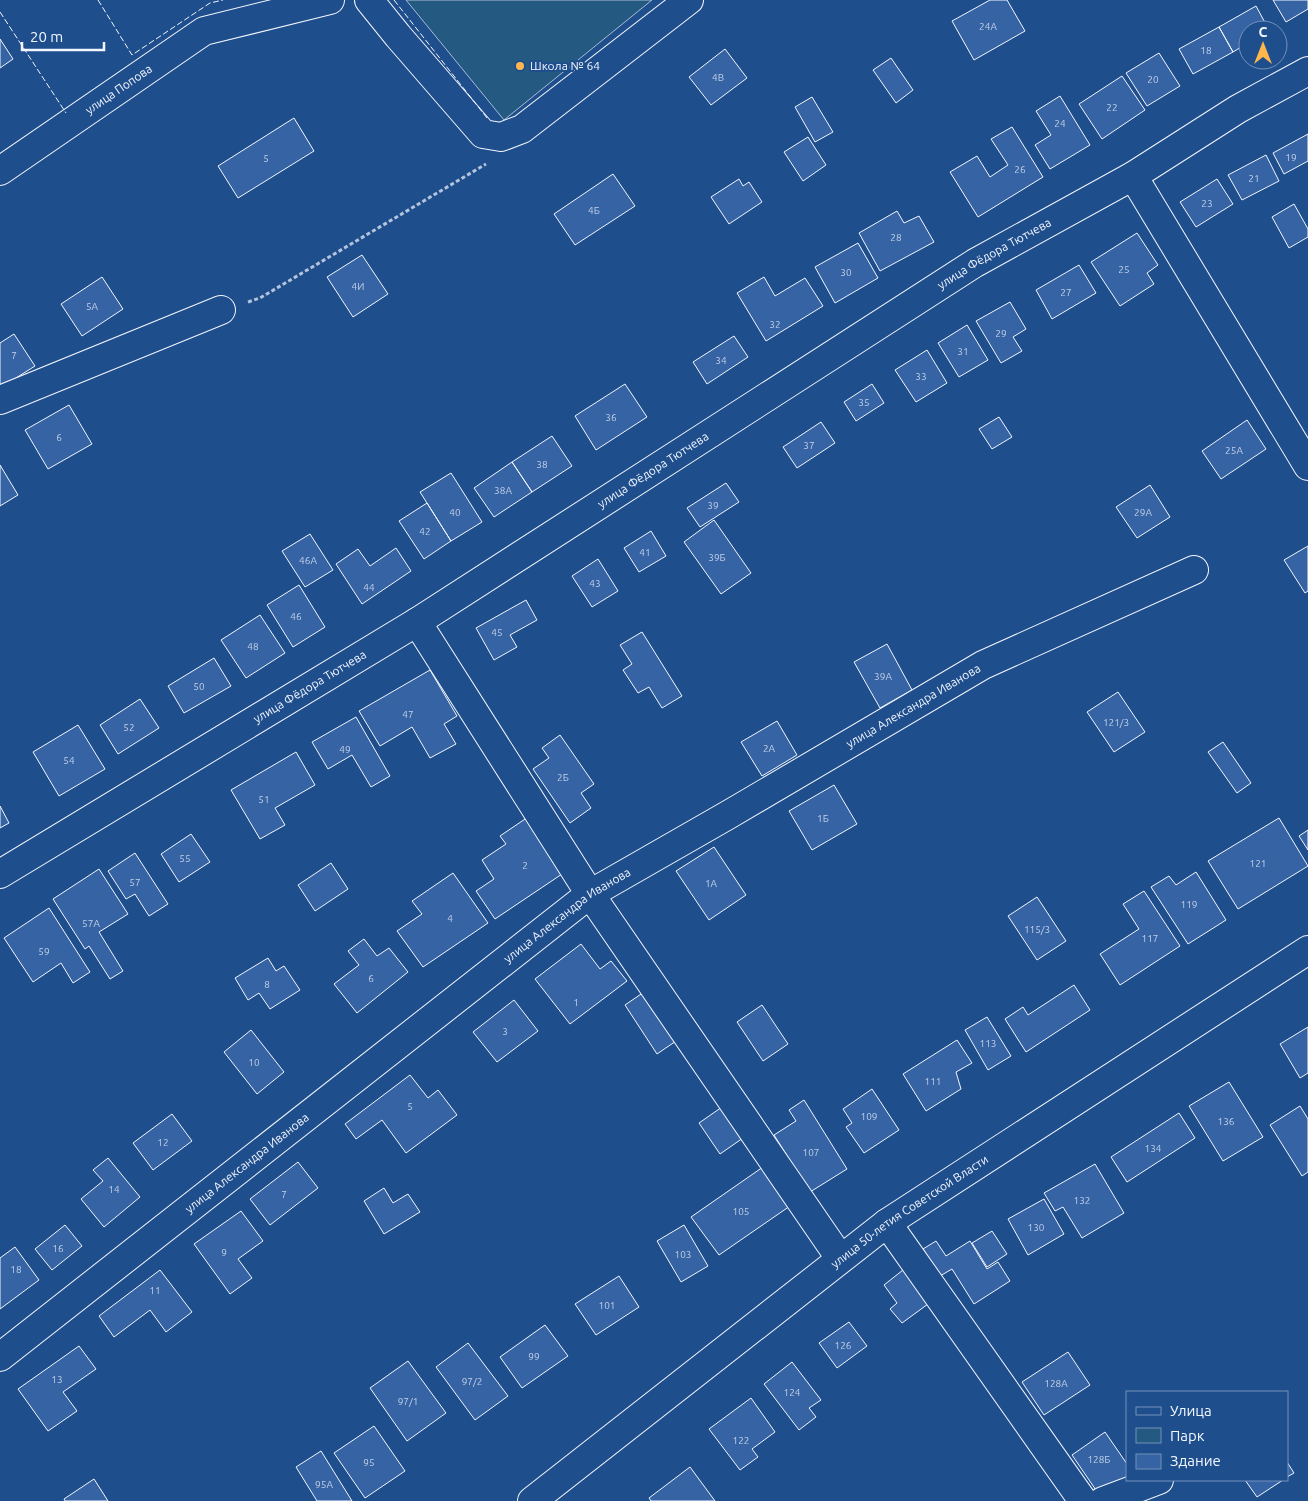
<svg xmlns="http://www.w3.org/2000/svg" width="1308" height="1501" viewBox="0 0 1308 1501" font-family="Ubuntu,sans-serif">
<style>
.green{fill:#245a82;stroke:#a8bbd7}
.building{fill:#3563a3;stroke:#f2f6ff}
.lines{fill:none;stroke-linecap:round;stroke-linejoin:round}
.minor-casing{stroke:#f2f6ff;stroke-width:30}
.path{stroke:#b3c4dc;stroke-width:3;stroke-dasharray:4 2.5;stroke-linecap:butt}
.minor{stroke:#1f4e8c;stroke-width:28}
.fence{stroke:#f2f6ff;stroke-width:1;stroke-dasharray:6 2.5;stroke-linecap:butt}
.poi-dot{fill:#ffb74d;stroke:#1f4e8c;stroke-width:2}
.labels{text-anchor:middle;stroke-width:4;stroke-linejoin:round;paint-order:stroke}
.number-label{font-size:10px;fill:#c3d1e8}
.poi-label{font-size:12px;fill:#f2f6ff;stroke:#1f4e8c;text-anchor:start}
.street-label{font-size:12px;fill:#f2f6ff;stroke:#1f4e8c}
</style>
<rect width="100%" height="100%" fill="#1f4e8c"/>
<path class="green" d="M406,0H652L504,120Z"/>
<path class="building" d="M990,0H1007L1025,31L974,60L952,21Z
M1273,0H1308V9L1286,22Z
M1256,6L1269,30H1248V43L1233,52L1219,27Z
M1219,27L1233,52L1193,74L1179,49Z
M0,39L13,59L0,68Z
M725,49L747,78L711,105L689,77Z
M1159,53L1180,86L1147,106L1126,73Z
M891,58L913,90L896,103L873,70Z
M1122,76L1145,110L1102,139L1079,104Z
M1060,96L1090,145L1050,169L1035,145L1051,135L1036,111Z
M812,97L833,132L815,142L795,107Z
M294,118L314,151L238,198L218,166Z
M1012,127L1043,177L978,217L950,172L977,156L990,177L1008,165L991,139Z
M1308,134V161L1284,174L1273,153Z
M808,137L826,165L803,181L784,152Z
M1266,155L1279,181L1242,200L1228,175Z
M613,174L635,206L575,245L554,214Z
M739,179L743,186L749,182L762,202L729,224L711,197Z
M1217,179L1233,204L1196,227L1180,202Z
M1294,204L1308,229V237L1289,248L1272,217Z
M897,211L904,223L919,216L934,242L880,271L859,233Z
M1137,233L1158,265L1147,273L1154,284L1120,306L1091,262Z
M858,243L878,278L835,303L815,267Z
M362,255L388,294L353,317L327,277Z
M1079,265L1096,293L1052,319L1036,290Z
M102,277L123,309L82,336L61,304Z
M764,277L775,296L805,278L823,306L766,341L737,293Z
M1010,302L1026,329L1013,337L1022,351L1001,363L976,321Z
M967,325L988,360L959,377L938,343Z
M14,334L35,366L0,388V343Z
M734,336L748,357L707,384L693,362Z
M927,350L947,383L916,402L895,370Z
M625,384L647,417L596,450L575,416Z
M872,384L884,403L856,421L844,402Z
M69,405L92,444L48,469L25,430Z
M999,417L1012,437L992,449L979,429Z
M1247,420L1266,449L1221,479L1202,451Z
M821,422L835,443L797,468L783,447Z
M552,436L572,466L532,492L512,462Z
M512,462L532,492L494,517L474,488Z
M0,465L18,495L0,506Z
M451,473L482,522L451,541L420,492Z
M726,483L739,502L700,527L687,508Z
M1150,485L1170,517L1137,538L1116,507Z
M427,503L451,541L424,559L399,521Z
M714,520L751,573L721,594L684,542Z
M651,531L666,556L639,572L624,548Z
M310,534L333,570L305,587L282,551Z
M1308,546V591L1305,593L1284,560Z
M396,548L411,571L362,604L336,564L358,549L370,566Z
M598,559L618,591L592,607L572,576Z
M299,585L325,627L293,647L267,605Z
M526,600L537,620L510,635L517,647L494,660L476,628Z
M260,615L285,653L246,678L221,640Z
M642,632L682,696L662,708L649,687L638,693L623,670L632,664L620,645Z
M887,644L912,690L880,708L854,662Z
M214,658L231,686L184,713L168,686Z
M430,670L457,716L444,724L456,744L430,758L412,727L380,746L359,711Z
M1118,692L1145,732L1114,752L1087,712Z
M140,699L159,728L118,754L100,725Z
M356,717L390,776L371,787L352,755L328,769L312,742Z
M777,721L797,755L762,776L741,742Z
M78,725L105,769L59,796L33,752Z
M560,735L594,784L581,793L591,808L570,823L533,769L549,758L542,748Z
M1223,742L1251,783L1237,793L1208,752Z
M296,752L315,785L275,808L285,825L260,839L231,790Z
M834,785L857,824L812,850L789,811Z
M0,806L9,823L0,828Z
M531,815L568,870L495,919L476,891L494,879L482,860L506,844L500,836Z
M1279,818L1308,866L1238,909L1208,861Z
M1308,830V850L1299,836Z
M191,834L210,862L179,882L161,854Z
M714,847L746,895L709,920L676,871Z
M135,853L168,904L149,916L135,894L126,899L108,871Z
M331,863L348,889L315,911L298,885Z
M99,869L128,914L99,932L123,971L110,979L89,946L85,949L53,899Z
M1196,872L1226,920L1188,944L1151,887L1169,876L1176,885Z
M453,873L488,923L423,967L397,931L422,914L412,901Z
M1144,891L1180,946L1120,985L1100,954L1139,929L1123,904Z
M1037,897L1066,941L1037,960L1008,916Z
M49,908L90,972L73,983L61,963L33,982L4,938Z
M364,939L377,956L389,948L408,972L357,1013L334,984L359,965L348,951Z
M581,944L600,969L611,961L627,981L570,1024L535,979Z
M268,958L276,971L284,966L300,990L270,1009L259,993L248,1000L235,978Z
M1074,985L1090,1010L1026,1052L1005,1019L1023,1007L1028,1015Z
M647,990L679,1039L657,1054L625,1005Z
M514,1000L538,1031L497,1062L473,1032Z
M762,1005L788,1044L763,1061L737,1022Z
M987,1017L1011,1056L988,1070L965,1030Z
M1308,1027V1073L1300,1078L1280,1044Z
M251,1030L284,1072L257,1094L224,1052Z
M957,1040L972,1063L956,1072L961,1089L926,1111L903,1074Z
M410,1075L428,1098L438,1090L457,1115L406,1153L382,1120L356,1139L345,1124Z
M1229,1082L1263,1137L1223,1161L1189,1106Z
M872,1089L899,1130L864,1153L846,1127L852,1123L843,1109Z
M804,1100L847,1169L810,1192L774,1135L796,1121L789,1110Z
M1300,1106L1308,1119V1172L1302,1176L1270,1125Z
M722,1107L743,1138L720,1154L699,1123Z
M1179,1113L1195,1138L1127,1182L1111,1157Z
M172,1114L192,1141L153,1170L133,1143Z
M108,1158L140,1197L104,1227L81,1199L103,1181L93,1170Z
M298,1162L318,1188L270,1225L250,1199Z
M1095,1164L1124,1213L1082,1238L1063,1207L1055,1211L1044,1193Z
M763,1167L790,1206L719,1255L691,1217Z
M384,1188L393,1203L408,1194L420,1212L384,1234L364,1201Z
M1044,1199L1064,1234L1028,1255L1008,1219Z
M241,1211L263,1241L238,1259L252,1278L230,1294L194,1244Z
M65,1225L82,1246L52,1270L35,1249Z
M684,1225L708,1266L681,1282L657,1241Z
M992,1231L1007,1254L987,1267L972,1243Z
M936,1241L946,1256L970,1241L987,1269L998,1262L1010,1281L974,1304L952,1269L940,1276L923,1249Z
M15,1247L39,1280L0,1309V1258Z
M160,1270L192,1312L166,1332L150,1310L114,1337L99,1316Z
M903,1270L928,1304L902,1323L890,1309L897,1303L884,1285Z
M619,1276L639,1307L596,1335L575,1304Z
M849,1322L867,1346L837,1368L819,1343Z
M545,1325L568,1356L522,1388L500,1357Z
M468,1343L508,1396L475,1420L436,1367Z
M79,1346L96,1369L63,1392L77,1411L48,1431L18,1389Z
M1068,1352L1090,1385L1044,1415L1022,1382Z
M408,1361L446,1413L407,1441L370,1388Z
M792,1362L821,1400L809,1408L816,1417L799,1430L764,1384Z
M751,1398L775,1432L752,1449L758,1457L740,1470L709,1429Z
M374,1426L405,1471L365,1498L334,1453Z
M1105,1432L1127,1464V1477L1100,1496L1072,1455Z
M321,1451L352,1501H317L296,1467Z
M1287,1462L1294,1473L1287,1477Z
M690,1467L715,1501H651L649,1498Z
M94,1479L108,1501H65L64,1499Z
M1245,1480H1283L1257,1497Z"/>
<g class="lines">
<defs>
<g id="minor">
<path d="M369,0L398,36L483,134L501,137L522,129L689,0"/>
<path id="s1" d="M0,171L204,31L330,0"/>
<path d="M1133,176L1308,466"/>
<path d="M0,400L221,310"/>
<path d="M417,622L590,894L840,1258"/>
<path id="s2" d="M0,874L417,622L975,263L1133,176L1238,109L1308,71"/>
<path d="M887,1223L1083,1501"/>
<path id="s3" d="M0,1357L590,894L728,815L983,665L1194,570"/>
<path id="s4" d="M532,1501L887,1223L1308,950"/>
<path d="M1103,1501L1159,1480"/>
</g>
</defs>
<use href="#minor" class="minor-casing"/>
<path class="path" d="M248,302L260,298L486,164"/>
<use href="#minor" class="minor"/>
<path class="fence" d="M98,0L132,55L210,3L223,0
M394,0L487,118
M0,12L66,113"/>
</g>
<circle class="poi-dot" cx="520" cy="66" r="5"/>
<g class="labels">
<g class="number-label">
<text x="988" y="30">24А</text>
<text x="1206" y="54">18</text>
<text x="718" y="81">4В</text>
<text x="1153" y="83">20</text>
<text x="1112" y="111">22</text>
<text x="1060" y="127">24</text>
<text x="1291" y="161">19</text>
<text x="266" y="162">5</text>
<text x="1020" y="173">26</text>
<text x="1254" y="182">21</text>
<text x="1207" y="207">23</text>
<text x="594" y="214">4Б</text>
<text x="896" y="241">28</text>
<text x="1124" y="273">25</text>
<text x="846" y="276">30</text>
<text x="358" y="290">4И</text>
<text x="1066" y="296">27</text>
<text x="92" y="310">5А</text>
<text x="775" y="328">32</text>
<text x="1001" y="337">29</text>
<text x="963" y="355">31</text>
<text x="14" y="359">7</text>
<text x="721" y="364">34</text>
<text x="921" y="380">33</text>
<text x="864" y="406">35</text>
<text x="611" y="421">36</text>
<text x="59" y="441">6</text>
<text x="809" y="449">37</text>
<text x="1234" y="454">25А</text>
<text x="542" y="468">38</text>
<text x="503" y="494">38А</text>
<text x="713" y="509">39</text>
<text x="455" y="516">40</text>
<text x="1143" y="516">29А</text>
<text x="425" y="535">42</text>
<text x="645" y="556">41</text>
<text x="717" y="561">39Б</text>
<text x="308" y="564">46А</text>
<text x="595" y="587">43</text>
<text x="369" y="591">44</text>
<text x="296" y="620">46</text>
<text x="497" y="636">45</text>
<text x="253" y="650">48</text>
<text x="883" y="680">39А</text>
<text x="199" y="690">50</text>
<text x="408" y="718">47</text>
<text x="1116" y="726">121/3</text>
<text x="129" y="731">52</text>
<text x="769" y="752">2А</text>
<text x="345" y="753">49</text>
<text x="69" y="764">54</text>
<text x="563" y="781">2Б</text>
<text x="264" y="803">51</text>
<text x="823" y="822">1Б</text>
<text x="185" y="862">55</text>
<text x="1258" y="867">121</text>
<text x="525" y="869">2</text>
<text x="135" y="886">57</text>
<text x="711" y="887">1А</text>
<text x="1189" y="908">119</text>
<text x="450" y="922">4</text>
<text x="91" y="927">57А</text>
<text x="1037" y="933">115/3</text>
<text x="1150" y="942">117</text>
<text x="44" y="955">59</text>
<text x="371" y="982">6</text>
<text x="267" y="988">8</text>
<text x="576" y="1006">1</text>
<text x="505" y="1035">3</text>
<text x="988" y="1047">113</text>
<text x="254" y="1066">10</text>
<text x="933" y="1085">111</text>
<text x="410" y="1110">5</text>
<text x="869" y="1120">109</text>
<text x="1226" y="1125">136</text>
<text x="163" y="1146">12</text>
<text x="1153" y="1152">134</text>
<text x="811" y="1156">107</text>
<text x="114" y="1193">14</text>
<text x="284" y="1198">7</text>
<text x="1082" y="1204">132</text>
<text x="741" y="1215">105</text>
<text x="1036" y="1231">130</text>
<text x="58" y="1252">16</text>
<text x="224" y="1256">9</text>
<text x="683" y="1258">103</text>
<text x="16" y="1273">18</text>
<text x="155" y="1294">11</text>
<text x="607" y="1309">101</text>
<text x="843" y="1349">126</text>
<text x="534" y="1360">99</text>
<text x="57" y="1383">13</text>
<text x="472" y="1385">97/2</text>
<text x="1056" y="1387">128А</text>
<text x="792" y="1396">124</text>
<text x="408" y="1405">97/1</text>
<text x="741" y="1444">122</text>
<text x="1099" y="1463">128Б</text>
<text x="369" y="1466">95</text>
<text x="324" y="1488">95А</text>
</g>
<g class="poi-label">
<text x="530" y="70">Школа № 64</text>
</g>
<g class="street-label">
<text dy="4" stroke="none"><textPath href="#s1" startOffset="144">улица Попова</textPath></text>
<text dy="4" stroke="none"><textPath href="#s2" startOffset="1172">улица Фёдора Тютчева</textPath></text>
<text dy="4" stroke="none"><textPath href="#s2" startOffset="768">улица Фёдора Тютчева</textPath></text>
<text dy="4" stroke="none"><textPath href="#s2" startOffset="362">улица Фёдора Тютчева</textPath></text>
<text dy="4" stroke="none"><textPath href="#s3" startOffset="1124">улица Александра Иванова</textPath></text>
<text dy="4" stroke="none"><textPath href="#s3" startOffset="719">улица Александра Иванова</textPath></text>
<text dy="4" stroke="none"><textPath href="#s3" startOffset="314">улица Александра Иванова</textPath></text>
<text dy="4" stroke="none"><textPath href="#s4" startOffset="476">улица 50-летия Советской Власти</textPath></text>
</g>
</g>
<rect x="1126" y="1391" width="162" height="90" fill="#1f4e8c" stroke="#7391ba"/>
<rect x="1136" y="1407" width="25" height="8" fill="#1f4e8c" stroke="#7391ba"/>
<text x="1170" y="1416" font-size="15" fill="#f2f6ff">Улица</text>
<rect x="1136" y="1428" width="25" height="15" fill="#245a82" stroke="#7391ba"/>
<text x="1170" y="1441" font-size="15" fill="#f2f6ff">Парк</text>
<rect x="1136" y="1454" width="25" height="15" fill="#3563a3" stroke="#7391ba"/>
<text x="1170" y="1466" font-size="15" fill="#f2f6ff">Здание</text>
<g transform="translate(1263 45)"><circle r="24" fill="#1f4e8c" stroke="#7391ba"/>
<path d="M0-4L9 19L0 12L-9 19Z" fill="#ffb74d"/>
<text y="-8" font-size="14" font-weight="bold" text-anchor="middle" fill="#f2f6ff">С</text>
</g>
<path d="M22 42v8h82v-8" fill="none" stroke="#f2f6ff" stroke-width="2.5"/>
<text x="30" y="42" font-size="15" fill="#f2f6ff" stroke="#1f4e8c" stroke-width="4" paint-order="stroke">20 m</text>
</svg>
